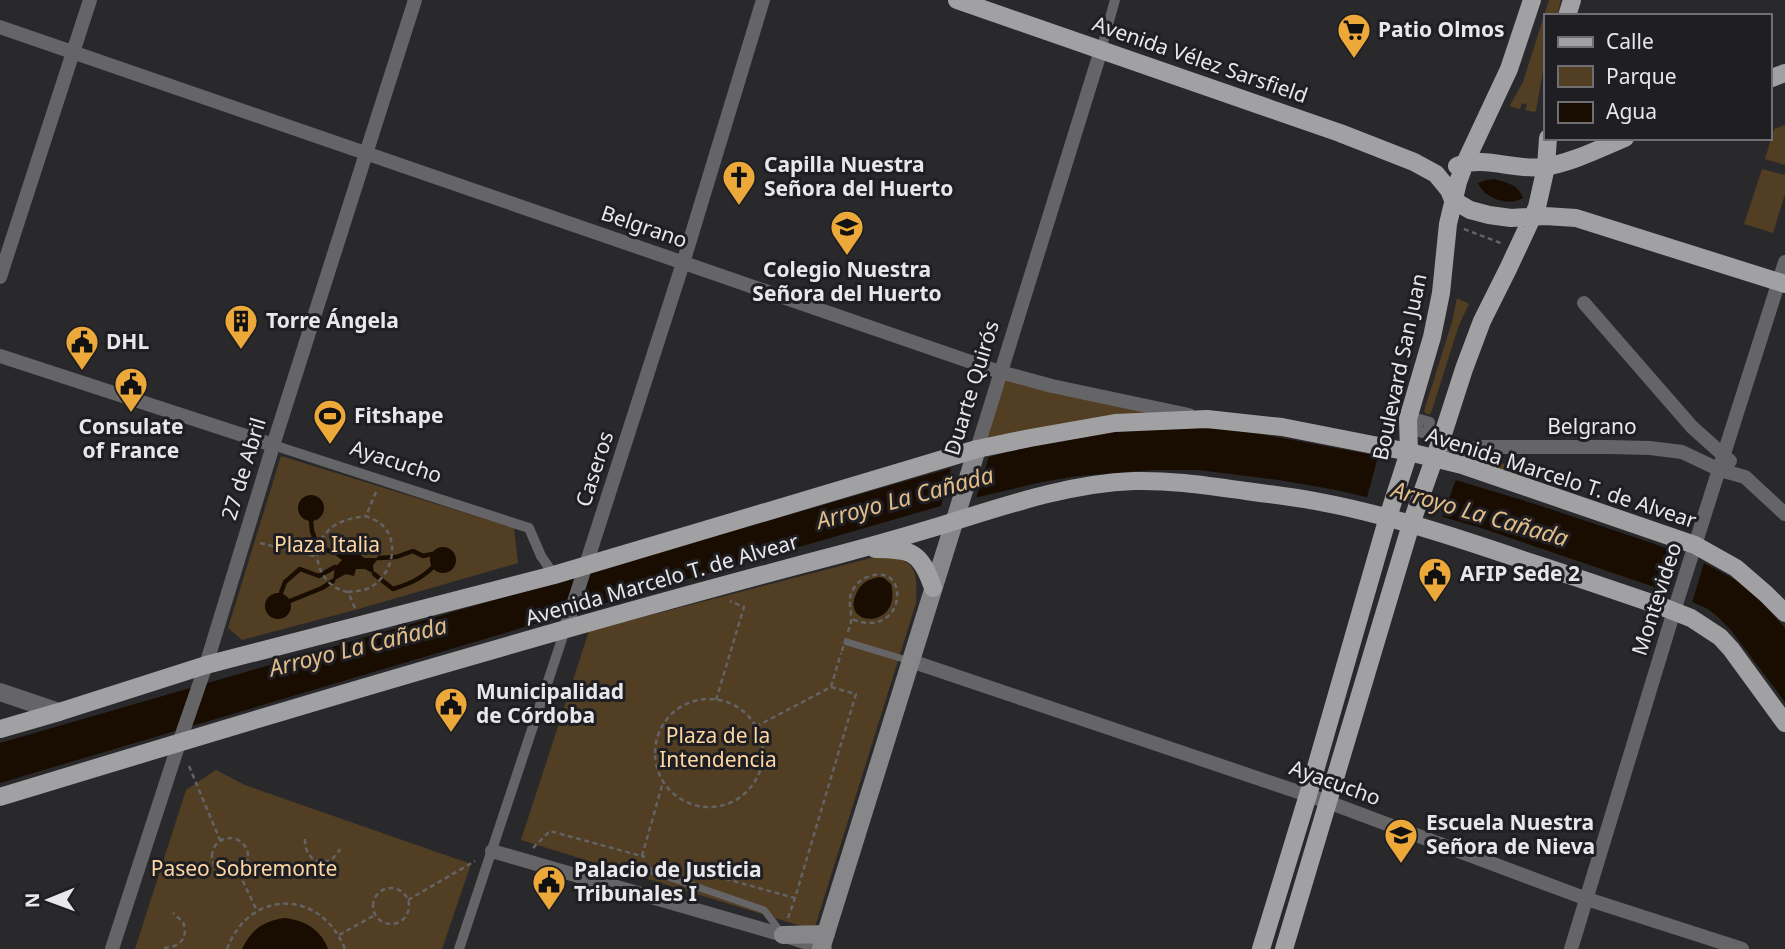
<svg xmlns="http://www.w3.org/2000/svg" width="1785" height="949" viewBox="0 0 1785 949" font-family="'Noto Sans',sans-serif">
<style>
.green{fill:#523e22}
.water{fill:#190c00}
.pier{fill:#29292c}
.lines{fill:none;stroke-linecap:round;stroke-linejoin:round}
.stream{stroke:#190c00;stroke-width:4.5}
.path{stroke:#636366;stroke-width:2.5;stroke-dasharray:5 3.5;stroke-linecap:butt}
.service{stroke:#656567;stroke-width:7}
.pedestrian{stroke:#656567;stroke-width:10}
.minor{stroke:#656567;stroke-width:14}
.tertiary{stroke:#656567;stroke-width:18}
.secondary{stroke:#87878a;stroke-width:18}
.primary{stroke:#a1a1a4;stroke-width:18}
.path-bridge{stroke:#636366;stroke-width:2.5;stroke-dasharray:5 3.5;stroke-linecap:butt}
.labels{text-anchor:middle;stroke-width:6;stroke-linejoin:round;paint-order:stroke}
.poi-label{font-size:21px;font-weight:bold;fill:#e8e8eb;stroke:#1f1f23;text-anchor:start}
.street-label{font-size:21px;fill:#e8e8eb;stroke:#1f1f23}
.park-label{font-size:21px;fill:#fdd6a2;stroke:#1f1f23}
.water-label{font-size:23px;font-style:italic;fill:#e2bd89;stroke:#1f1f23}
</style>
<rect width="100%" height="100%" fill="#29292c"/>
<path class="green" d="M1549,0H1561L1557,16H1545V60L1536,111L1534,112L1525,110L1527,105L1522,103L1520,109L1511,107L1510,105L1523,82Z
M1785,125V165L1765,159L1774,129Z
M1762,169L1785,175V194L1773,233L1744,224Z
M1457,298L1469,304L1459,325L1431,413L1427,415L1424,411L1452,322Z
M1000,372L1207,419L977,449Z
M281,456L514,528L518,563L355,610L242,640L228,628Z
M1483,463L1520,464L1515,477L1482,466Z
M887,557C919,560 917,576 916,603L814,930L521,840L589,631L871,558Z
M216,770L245,785L471,864L442,949H135L186,790Z"/>
<path class="water" d="M1494,179C1506,182 1519,185 1523,198C1508,207 1484,198 1478,183L1486,180Z
M1194,428L1226,429L1260,434L1373,455L1538,505L1616,531L1684,554L1708,565L1743,584L1760,600L1785,628V702L1730,629L1719,618L1708,609L1672,593L1481,528L1405,506L1336,490L1279,480L1199,470H1151L1078,476L1042,482L944,505L609,602L0,783V743L1010,451L1121,430Z
M298 508a13 13 0 1 1 26 0a13 13 0 1 1-26 0Z
M430 560a13 13 0 1 1 26 0a13 13 0 1 1-26 0Z
M355,550L364,558H379L373,565L374,574L365,569H356L354,576L346,574L333,581L335,567L342,560L331,552L344,554Z
M880,577L884,578L891,584C903,630 838,628 857,592C862,582 869,579 880,577Z
M265 606a13 13 0 1 1 26 0a13 13 0 1 1-26 0Z
M286,918C306,921 321,930 328,949H242C251,929 265,920 286,918Z"/>
<path class="pier" d="M990,453L975,501L940,510L952,464Z
M1379,453L1457,477L1441,520L1366,501Z
M1678,549L1705,560L1691,606L1663,594Z"/>
<g class="lines">
<path class="stream" d="M311,521L312,531L317,545L331,552
M379,558L396,557L413,551L423,556L432,554
M374,574L393,589C409,584 421,579 433,567
M281,593L285,582L300,569L319,576L335,567
M290,601L322,588L333,581"/>
<path class="path" d="M1464,229L1503,244
M260,543L318,557
M348,592C321,588 307,552 326,533C336,521 351,518 366,516
M355,608L348,592C356,591 364,591 371,587C392,575 401,541 381,524C377,520 370,518 366,516L376,492
M848,632C849,628 851,625 851,621C852,612 848,603 851,594C854,585 862,578 870,576C912,563 905,641 852,619
M831,687L841,653
M655 753a54 54 0 1 1 108 0a54 54 0 1 1-108 0Z
M716,700L744,607L730,601
M189,766L220,840
M212 856a18 18 0 1 1 36 0a18 18 0 1 1-36 0Z
M305,839C304,863 329,871 340,849
M533,848L550,831L645,857
M642,856L663,782
M668,863L795,898L856,694L831,687L755,727
M239,873L257,911
M373 906a18 18 0 1 1 36 0a18 18 0 1 1-36 0Z
M408,900L475,861
M788,918L795,898
M339,935L375,915
M164,948C180,947 189,938 183,922L173,913
M227,949C250,888 321,889 345,949"/>
<path class="service" d="M847,642L910,661
M645,869L764,910L781,932"/>
<path class="pedestrian" d="M1101,50L1115,0
M1420,419L1430,422L1426,434L1416,431Z
M273,445L529,528L541,556L554,575
M459,949L565,630"/>
<path class="minor" d="M0,27L1000,372L1052,386L1189,415
M0,277L90,0
M1584,303L1692,427L1730,461
M0,356L273,445
M977,449L1101,50
M1436,458L1480,447H1608L1650,448L1682,452L1720,470L1745,477L1785,514
M565,630L683,263L763,0
M911,661L1328,802L1587,899L1742,949
M492,851L783,935L825,949
M112,949L179,743L206,665L276,436L415,0
M1571,949L1674,611L1785,262"/>
<path class="tertiary" d="M0,692L59,712"/>
<path class="secondary" d="M783,935L826,934
M821,949L977,449"/>
<path class="primary" d="M957,0L1340,133L1414,162L1436,174L1449,190L1453,200L1470,210L1489,215L1511,218L1545,216L1576,218L1785,284
M1567,16L1572,0
M1769,79L1785,73
M1457,166C1484,155 1515,171 1543,167C1569,164 1601,148 1625,138
M875,549C912,549 921,552 933,588
M0,729L59,712L206,665L554,575L977,449L1030,438L1115,423L1207,419L1282,427L1409,452L1462,465L1695,545L1736,568L1766,594L1785,613
M0,797C279,712 558,628 841,554C882,543 924,531 965,518C1019,501 1077,483 1134,481C1172,480 1209,486 1246,491C1269,494 1292,497 1315,501C1386,514 1455,537 1523,560C1570,575 1616,591 1663,607L1691,618L1720,637L1731,649L1785,723
M1261,949L1308,795L1388,517L1409,452L1408,419L1432,337L1441,293L1448,224L1458,182L1465,163L1509,69L1532,0
M1284,949L1411,524L1444,431L1464,369L1482,321L1508,269L1537,207L1546,167L1548,138"/>
<path class="path-bridge" d="M842,651L847,635"/>
</g>
<defs>
<symbol id="supermarket-pin" viewBox="-11 -11 22 30"><path d="M0 17L-7.5 6A9.5 9.5 0 1 1 7.5 6Z" fill="#eca93a" stroke="#1f1f23"/><path d="M-6-5.5h2.5l.6 2H6L4.5 2H-2.5L-4.4-4H-6ZM-1.5 3.2a1.3 1.3 0 1 0 .1 0ZM3 3.2a1.3 1.3 0 1 0 .1 0Z" fill="#111"/></symbol>
<symbol id="church-pin" viewBox="-11 -11 22 30"><path d="M0 17L-7.5 6A9.5 9.5 0 1 1 7.5 6Z" fill="#eca93a" stroke="#1f1f23"/><path d="M-1.2-6h2.4v3.5h3.3v2.4h-3.3V6h-2.4V-.1h-3.3v-2.4h3.3Z" fill="#111"/></symbol>
<symbol id="school-pin" viewBox="-11 -11 22 30"><path d="M0 17L-7.5 6A9.5 9.5 0 1 1 7.5 6Z" fill="#eca93a" stroke="#1f1f23"/><path d="M0-5L7-2L0 1L-7-2ZM-4 1L0 2.5L4 1V4Q0 6-4 4Z" fill="#111"/></symbol>
<symbol id="building-pin" viewBox="-11 -11 22 30"><path d="M0 17L-7.5 6A9.5 9.5 0 1 1 7.5 6Z" fill="#eca93a" stroke="#1f1f23"/><path d="M-4-6H4V6H1V3H-1V6H-4ZM-2.5-4.3h1.7v1.8h-1.7ZM.8-4.3h1.7v1.8H.8ZM-2.5-1h1.7V.8h-1.7ZM.8-1h1.7V.8H.8Z" fill="#111"/></symbol>
<symbol id="civic-pin" viewBox="-11 -11 22 30"><path d="M0 17L-7.5 6A9.5 9.5 0 1 1 7.5 6Z" fill="#eca93a" stroke="#1f1f23"/><path d="M-.6-6.5H3V-4.5H.6V-3L4-1V1h2V6H-6V1h2V-1L-.6-3ZM-1.2 2.5V6h2.4V2.5Z" fill="#111"/></symbol>
<symbol id="stadium-pin" viewBox="-11 -11 22 30"><path d="M0 17L-7.5 6A9.5 9.5 0 1 1 7.5 6Z" fill="#eca93a" stroke="#1f1f23"/><path d="M0-5a6.5 5 0 1 0 0 10a6.5 5 0 1 0 0-10ZM-3.5-1.8h7v3.6h-7Z" fill="#111"/></symbol>
</defs>
<g fill-rule="evenodd">
<use href="#supermarket-pin" x="1335" y="11" width="38" height="52"/>
<use href="#church-pin" x="720" y="158" width="38" height="52"/>
<use href="#school-pin" x="828" y="208" width="38" height="52"/>
<use href="#building-pin" x="222" y="302" width="38" height="52"/>
<use href="#civic-pin" x="63" y="323" width="38" height="52"/>
<use href="#civic-pin" x="112" y="365" width="38" height="52"/>
<use href="#stadium-pin" x="311" y="397" width="38" height="52"/>
<use href="#civic-pin" x="1416" y="555" width="38" height="52"/>
<use href="#civic-pin" x="432" y="685" width="38" height="52"/>
<use href="#school-pin" x="1382" y="816" width="38" height="52"/>
<use href="#civic-pin" x="530" y="863" width="38" height="52"/>
</g>
<g class="labels">
<g class="poi-label">
<text x="1378" y="37">Patio Olmos</text>
<text x="764" y="172">Capilla Nuestra<tspan x="764" dy="24">Señora del Huerto</tspan></text>
<text x="847" y="277" text-anchor="middle">Colegio Nuestra<tspan x="847" dy="24">Señora del Huerto</tspan></text>
<text x="266" y="328">Torre Ángela</text>
<text x="106" y="349">DHL</text>
<text x="354" y="423">Fitshape</text>
<text x="131" y="434" text-anchor="middle">Consulate<tspan x="131" dy="24">of France</tspan></text>
<text x="1460" y="581">AFIP Sede 2</text>
<text x="476" y="699">Municipalidad<tspan x="476" dy="24">de Córdoba</tspan></text>
<text x="1426" y="830">Escuela Nuestra<tspan x="1426" dy="24">Señora de Nieva</tspan></text>
<text x="574" y="877">Palacio de Justicia<tspan x="574" dy="24">Tribunales I</tspan></text>
</g>
<g class="street-label">
<text transform="translate(1200 60) rotate(19)" y="7">Avenida Vélez Sarsfield</text>
<text transform="translate(644 227) rotate(19)" y="7">Belgrano</text>
<text transform="translate(1400 367) rotate(-78)" y="7">Boulevard San Juan</text>
<text transform="translate(972 388) rotate(-73)" y="7">Duarte Quirós</text>
<text x="1592" y="434">Belgrano</text>
<text transform="translate(396 462) rotate(18)" y="7">Ayacucho</text>
<text transform="translate(244 469) rotate(-73)" y="7">27 de Abril</text>
<text transform="translate(595 469) rotate(-72)" y="7">Caseros</text>
<text transform="translate(1561 478) rotate(18)" y="7">Avenida Marcelo T. de Alvear</text>
<text transform="translate(662 580) rotate(-16)" y="7">Avenida Marcelo T. de Alvear</text>
<text transform="translate(1657 599) rotate(-72)" y="7">Montevideo</text>
<text transform="translate(1335 783) rotate(20)" y="7">Ayacucho</text>
</g>
<g class="park-label">
<text x="327" y="552">Plaza Italia</text>
<text x="718" y="743">Plaza de la<tspan x="718" dy="24">Intendencia</tspan></text>
<text x="244" y="876">Paseo Sobremonte</text>
</g>
<g class="water-label">
<text transform="translate(905 498) rotate(-15)" y="8">Arroyo La Cañada</text>
<text transform="translate(1480 514) rotate(16)" y="8">Arroyo La Cañada</text>
<text transform="translate(358 647) rotate(-14)" y="8">Arroyo La Cañada</text>
</g>
</g>
<rect x="1544" y="14" width="228" height="126" fill="#1f1f23" stroke="#6f6f73" stroke-width="2"/>
<rect x="1558" y="37" width="35" height="10" fill="#a1a1a4" stroke="#6f6f73" stroke-width="2"/>
<text x="1606" y="49" font-size="21" fill="#e8e8eb">Calle</text>
<rect x="1558" y="66" width="35" height="21" fill="#523e22" stroke="#6f6f73" stroke-width="2"/>
<text x="1606" y="84" font-size="21" fill="#e8e8eb">Parque</text>
<rect x="1558" y="102" width="35" height="21" fill="#190c00" stroke="#6f6f73" stroke-width="2"/>
<text x="1606" y="119" font-size="21" fill="#e8e8eb">Agua</text>
<g transform="translate(49 900) rotate(269)" stroke="#1f1f23" stroke-width="5" paint-order="stroke">
<path d="M0-5L12 26L0 18L-12 26Z" fill="#e8e8eb"/>
<text y="-10" font-size="19" font-weight="bold" text-anchor="middle" fill="#e8e8eb">N</text>
</g>
</svg>
